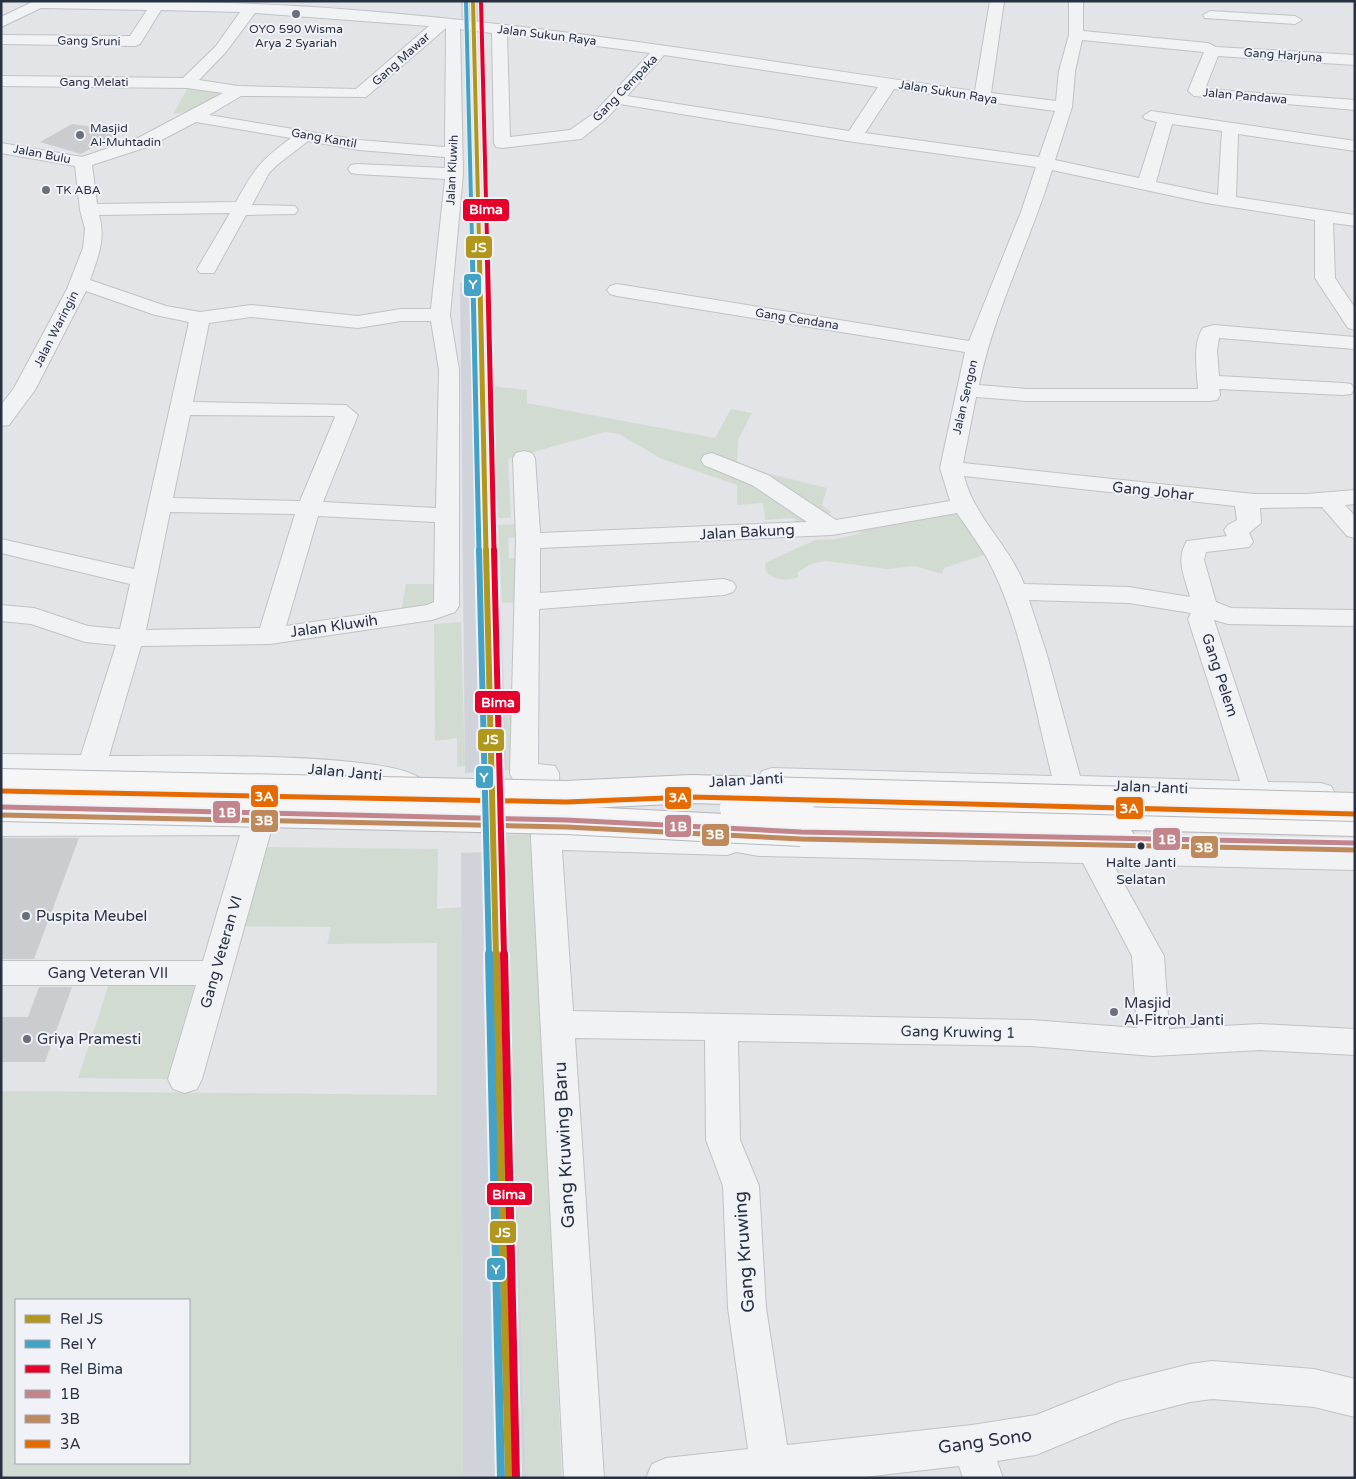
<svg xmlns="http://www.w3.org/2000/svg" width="1356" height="1479" viewBox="0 0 1356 1479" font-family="'Varela Round',sans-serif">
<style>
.built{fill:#d0d4da}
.green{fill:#d2dbd2;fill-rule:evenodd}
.building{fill:#cacccf}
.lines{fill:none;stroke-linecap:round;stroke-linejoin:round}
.minor-casing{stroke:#c0c2c5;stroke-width:2}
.highway-casing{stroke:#b4b7bc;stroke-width:2}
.minor{fill:#f1f2f4;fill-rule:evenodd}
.highway{fill:#f6f6f6;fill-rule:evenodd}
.highway-bridge-casing{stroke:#b4b7bc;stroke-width:30;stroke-linecap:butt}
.highway-bridge{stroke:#f6f6f6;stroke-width:28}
.bus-1-casing{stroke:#f0f2f7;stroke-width:9}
.bus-2-casing{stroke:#f0f2f7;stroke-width:9}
.bus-3-casing{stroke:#f0f2f7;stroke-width:9}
.bus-1{stroke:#c2858c;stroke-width:5}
.bus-2{stroke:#be895b;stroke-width:5}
.bus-3{stroke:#e56a00;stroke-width:5}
.rail-1-far3-casing{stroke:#f0f2f7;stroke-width:6}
.rail-1-far2-casing{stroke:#f0f2f7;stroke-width:8}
.rail-1-far1-casing{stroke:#f0f2f7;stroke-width:10}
.rail-1-casing{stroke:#f0f2f7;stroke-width:12}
.rail-2-far3-casing{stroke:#f0f2f7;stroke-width:6}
.rail-2-far2-casing{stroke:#f0f2f7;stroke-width:8}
.rail-2-far1-casing{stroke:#f0f2f7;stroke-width:10}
.rail-2-casing{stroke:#f0f2f7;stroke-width:12}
.rail-3-far3-casing{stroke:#f0f2f7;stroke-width:6}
.rail-3-far2-casing{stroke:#f0f2f7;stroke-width:8}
.rail-3-far1-casing{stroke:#f0f2f7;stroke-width:10}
.rail-3-casing{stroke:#f0f2f7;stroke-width:12}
.rail-1-far3{stroke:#b2971f;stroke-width:4}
.rail-1-far2{stroke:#b2971f;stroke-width:5}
.rail-1-far1{stroke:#b2971f;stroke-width:6}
.rail-1{stroke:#b2971f;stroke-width:8}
.rail-2-far3{stroke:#43a2c5;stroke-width:4}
.rail-2-far2{stroke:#43a2c5;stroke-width:5}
.rail-2-far1{stroke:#43a2c5;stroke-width:6}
.rail-2{stroke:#43a2c5;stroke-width:8}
.rail-3-far3{stroke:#e4002b;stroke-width:4}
.rail-3-far2{stroke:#e4002b;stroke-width:5}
.rail-3-far1{stroke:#e4002b;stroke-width:6}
.rail-3{stroke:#e4002b;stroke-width:8}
.poi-dot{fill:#69707b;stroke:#f0f2f7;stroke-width:2}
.bus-dot{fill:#283141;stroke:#f0f2f7;stroke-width:2}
.labels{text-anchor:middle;stroke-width:4;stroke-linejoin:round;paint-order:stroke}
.far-poi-label{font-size:12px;fill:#283141;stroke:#f0f2f7;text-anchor:start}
.far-street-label{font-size:12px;fill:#283141;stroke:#f0f2f7}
.bus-label{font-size:14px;fill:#283141;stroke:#f0f2f7}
.street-label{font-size:15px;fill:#283141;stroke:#f0f2f7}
.poi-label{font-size:15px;fill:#283141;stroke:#f0f2f7;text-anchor:start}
.near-street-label{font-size:18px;fill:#283141;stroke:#f0f2f7}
.line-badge{stroke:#f0f2f7;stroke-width:2}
.badge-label{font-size:14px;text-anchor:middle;font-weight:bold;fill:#fff}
</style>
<rect width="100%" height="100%" fill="#e2e4e7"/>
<path class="built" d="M461,1H479L480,24L461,23Z
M488,281L507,770L465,773L460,283Z
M507,851L526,1478H463L461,853Z"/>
<path class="green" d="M195,86L229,91C212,101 193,113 173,114L188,88Z
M493,386L527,390V403L715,438L731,409L752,413L738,440L737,466L827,488L822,505L831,512L817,526L797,527L794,518L765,520L763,503L737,505V485L662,459L619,434L605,432L508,459L511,518H498Z
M961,509L987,554L944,568L942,574L915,566L887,569L826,561L811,564L798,572V577C785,582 776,580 766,572L765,563L815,540L837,539L858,534L861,529Z
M520,524L521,537L508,538L509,558H521L522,602L502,603L498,525Z
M406,584H439L438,606L401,612Z
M461,622L465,766L457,767V738L435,741L434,624Z
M522,690L521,769L507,770L504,692Z
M532,834L562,1478H526L506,835Z
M259,847L438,849L437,909L461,907L463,1478H1V1091L437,1095V943L327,944L331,927L238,926ZM16,1300H189V1463H16Z
M109,984H195L167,1079L78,1078Z"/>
<path class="building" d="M72,124L122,131L81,154L40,142Z
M1,838H79L34,959H1Z
M39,987H72L45,1062H1V1017H28Z"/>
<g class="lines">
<defs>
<path id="minor" d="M34,1C140,1 247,1 353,10C561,26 768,62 975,91L990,1H1004L991,93L1056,101L1059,71L1069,35V1H1083V31L1208,43L1216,47L1355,55V65L1218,56L1205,89L1355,100V110L1194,96L1188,91L1204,52L1082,40L1075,71L1072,107L1055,160L1139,178L1157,122L1145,119L1143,116L1151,111L1355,141V151L1238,134L1236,197L1355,215V226L1333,223L1335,278L1355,308V330L1348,328L1315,278V220L1206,203L1052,170C1030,242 994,311 979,385L1027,389H1198C1197,371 1192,343 1203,328L1214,325L1355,337V349L1219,338L1217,351L1219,376L1343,383L1351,384L1354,389L1351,394L1343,395L1219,389L1220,395L1217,400L1209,401H1027L976,397L963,463L1254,494H1307L1355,490V504L1345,505L1355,516V538L1347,536L1322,507L1260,508L1261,523L1249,533L1253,542L1249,547L1206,552L1204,560L1216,602L1231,608L1355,610V626L1228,624L1214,620L1268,782L1321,783L1331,786L1335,793L1331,800L1321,803L772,788L762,785L758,778L762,771L772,768L1052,776C1035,710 1021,623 990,564C981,546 968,530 957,513L832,535L540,548V593L724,579L733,582L736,587L733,592L724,595L539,609L538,764L555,766L559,773L561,829L698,833L700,830L710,826L759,834L1355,848V870L1113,864L1164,956L1169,1029L1260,1024L1355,1029V1055L1260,1050L1153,1056L1031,1046L738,1041L740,1140L759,1186L766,1308L787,1445L972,1425L1036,1415L1119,1382L1190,1364L1212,1361L1314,1369L1355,1379V1417L1314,1407L1212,1399L1190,1402L1120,1420L1036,1455L997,1461L1003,1478H963L959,1466L855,1478H646L652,1464L666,1458L748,1449L728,1308L723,1186L706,1140L705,1040L575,1038L604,1478H564L531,839V783L514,781L510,774L516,541L513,458L516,453L524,451L532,453L535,458L540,533L807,522L752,485L704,465L701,460L704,455L712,453L768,475L836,520L950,501L940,468L965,352L617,296L610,294L607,290L610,286L617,284L969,341L1021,212L1036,167L854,142L620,104L605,120L581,139L502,148L496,147L494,143L492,33L460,29L463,174L450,315L459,370V606L455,612L432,620L270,644L141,646L109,756C162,756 388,751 421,779C424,782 426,788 428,792C420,806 412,813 396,808L392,801L398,792L387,786L310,778L1,774V754L81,755L116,645L85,642L31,624L1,621V605L34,608L88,626L120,629L130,584L1,553V539L134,569L189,322L155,315L86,291L35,390L9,425L1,426V405L14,388L67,289L83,248L85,229L80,210L75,166L1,153V143L82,157L138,138L223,93L187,88L1,86V76L183,78L216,46L240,12L161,10L140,44L135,46L1,44V35L130,36L147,10L41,8L1,27V17ZM255,13L429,26L356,89L238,86L199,80L226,52ZM446,28L445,147L359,140L209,115L241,96L366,97ZM507,34L650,53L593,114L570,130L510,137ZM664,55L878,87L849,131L627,96ZM894,89L1055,111L1039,157L865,133ZM196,122L291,138C260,161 254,169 236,202L97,204L92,165L150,146ZM1172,124L1222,131L1218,195L1156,182ZM308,141L359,150L445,157V168L357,164L351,165L348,169L351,173L357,174L445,179L431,309H401L358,316L251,305L200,312L166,306L90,280C98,257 106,239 99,215L230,213L197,269L200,273H214L246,215L295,214L298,210L295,206L252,205L269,173L277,165ZM251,317L358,328L401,321H431L439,370L436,508L323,502L358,415L346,405L193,402L209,323ZM190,415L334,416L335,417L300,501L173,498ZM964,476L1235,506L1237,520L1228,525L1224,530L1227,536L1187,541C1175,559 1185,578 1190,597L1129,587L1024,584C1009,545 974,517 964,476ZM170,512L295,514L260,628L146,630ZM318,516L435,522L434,602L427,605L286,626ZM1029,600L1129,603L1191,613L1188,619L1240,781L1080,776L1047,655ZM562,850L727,855L736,852L759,856L1083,863L1132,956L1137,1028L1031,1020L573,1011Z
M1210,11L1295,16L1302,20L1295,24L1205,18L1203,15Z
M275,805L285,808L289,815L285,822L271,831L202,1079L197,1089L185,1093L173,1089L168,1079L196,985H1V961H203L240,835L1,836V816L243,815L250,817Z"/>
<path id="highway" d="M800,801L1355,816V836L1131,830L1136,838L1131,846L1121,849L801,843L791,839L786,832L791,825L801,821L820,822L800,821L790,818L786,811L790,804Z"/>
</defs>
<use href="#minor" class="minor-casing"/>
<use href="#highway" class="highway-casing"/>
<use href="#minor" class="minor"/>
<use href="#highway" class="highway"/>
<defs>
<path id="highway-bridge" d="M1,783L566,795L691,789L1355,807
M1,807L566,820L801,832
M734,808L800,811"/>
</defs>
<use href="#highway-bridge" class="highway-bridge-casing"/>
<use href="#highway-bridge" class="highway-bridge"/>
<defs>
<path id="bus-1" d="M1,807L566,820L801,832L1355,843"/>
<path id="bus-2" d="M1,815L566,827L801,839L1355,850"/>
<path id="bus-3" d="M1,791L566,802L691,797L1355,814"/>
</defs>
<use href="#bus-1" class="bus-1-casing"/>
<use href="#bus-2" class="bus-2-casing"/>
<use href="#bus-3" class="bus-3-casing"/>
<use href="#bus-1" class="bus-1"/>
<use href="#bus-2" class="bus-2"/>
<use href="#bus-3" class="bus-3"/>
<defs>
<path id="rail-1-far3" d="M473,1L479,240"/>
<path id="rail-1-far2" d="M479,239L486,551"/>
<path id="rail-1-far1" d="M486,550L496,955"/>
<path id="rail-1" d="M496,954L509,1478"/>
<path id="rail-2-far3" d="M466,1L472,240"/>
<path id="rail-2-far2" d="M472,239L479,551"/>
<path id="rail-2-far1" d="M479,550L489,955"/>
<path id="rail-2" d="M489,954L501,1478"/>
<path id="rail-3-far3" d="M481,1L487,240"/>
<path id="rail-3-far2" d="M487,239L494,551"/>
<path id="rail-3-far1" d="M494,550L504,955"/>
<path id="rail-3" d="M504,954L516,1478"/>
</defs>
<use href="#rail-1-far3" class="rail-1-far3-casing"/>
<use href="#rail-1-far2" class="rail-1-far2-casing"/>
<use href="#rail-1-far1" class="rail-1-far1-casing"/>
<use href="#rail-1" class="rail-1-casing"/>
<use href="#rail-2-far3" class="rail-2-far3-casing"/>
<use href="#rail-2-far2" class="rail-2-far2-casing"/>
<use href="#rail-2-far1" class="rail-2-far1-casing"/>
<use href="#rail-2" class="rail-2-casing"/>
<use href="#rail-3-far3" class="rail-3-far3-casing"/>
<use href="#rail-3-far2" class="rail-3-far2-casing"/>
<use href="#rail-3-far1" class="rail-3-far1-casing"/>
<use href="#rail-3" class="rail-3-casing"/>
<use href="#rail-1-far3" class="rail-1-far3"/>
<use href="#rail-1-far2" class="rail-1-far2"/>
<use href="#rail-1-far1" class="rail-1-far1"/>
<use href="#rail-1" class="rail-1"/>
<use href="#rail-2-far3" class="rail-2-far3"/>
<use href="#rail-2-far2" class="rail-2-far2"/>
<use href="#rail-2-far1" class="rail-2-far1"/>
<use href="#rail-2" class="rail-2"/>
<use href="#rail-3-far3" class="rail-3-far3"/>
<use href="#rail-3-far2" class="rail-3-far2"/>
<use href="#rail-3-far1" class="rail-3-far1"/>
<use href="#rail-3" class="rail-3"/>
</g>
<g class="poi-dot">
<circle cx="296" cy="14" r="5"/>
<circle cx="80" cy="135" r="5"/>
<circle cx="46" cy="190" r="5"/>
<circle cx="26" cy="916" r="5"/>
<circle cx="1114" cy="1012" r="5"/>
<circle cx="27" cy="1039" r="5"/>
</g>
<circle class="bus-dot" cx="1141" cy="846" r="4.5"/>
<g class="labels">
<g class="far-poi-label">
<text x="296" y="33" text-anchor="middle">OYO 590 Wisma<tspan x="296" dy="14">Arya 2 Syariah</tspan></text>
<text x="90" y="132">Masjid<tspan x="90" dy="14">Al-Muhtadin</tspan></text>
<text x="56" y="194">TK ABA</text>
</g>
<g class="far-street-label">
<text transform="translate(547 35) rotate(7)" y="4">Jalan Sukun Raya</text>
<text transform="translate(89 41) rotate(1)" y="4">Gang Sruni</text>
<text transform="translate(1283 55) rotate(4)" y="4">Gang Harjuna</text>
<text transform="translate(401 59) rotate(-42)" y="4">Gang Mawar</text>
<text x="94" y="86">Gang Melati</text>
<text transform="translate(625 88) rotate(-46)" y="4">Gang Cempaka</text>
<text transform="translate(948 92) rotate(9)" y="4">Jalan Sukun Raya</text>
<text transform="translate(1245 96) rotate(5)" y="4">Jalan Pandawa</text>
<text transform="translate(324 138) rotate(10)" y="4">Gang Kantil</text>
<text transform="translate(42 154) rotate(11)" y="4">Jalan Bulu</text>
<text transform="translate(452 170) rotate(-87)" y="4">Jalan Kluwih</text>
<text transform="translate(797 319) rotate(9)" y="4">Gang Cendana</text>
<text transform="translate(56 329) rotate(-63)" y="4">Jalan Waringin</text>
<text transform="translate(965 397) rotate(-77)" y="4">Jalan Sengon</text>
</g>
<g class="bus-label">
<text x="1141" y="867">Halte Janti<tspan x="1141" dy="17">Selatan</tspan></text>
</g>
<g class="street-label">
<text transform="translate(1153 491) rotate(6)" y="5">Gang Johar</text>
<text transform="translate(747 532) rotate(-3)" y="5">Jalan Bakung</text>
<text transform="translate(334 626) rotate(-8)" y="5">Jalan Kluwih</text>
<text transform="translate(1220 675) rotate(72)" y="5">Gang Pelem</text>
<text transform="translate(345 772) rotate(5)" y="5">Jalan Janti</text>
<text transform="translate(746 780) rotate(-3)" y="5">Jalan Janti</text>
<text transform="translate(1151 787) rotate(2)" y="5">Jalan Janti</text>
<text transform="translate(221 952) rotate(-74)" y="5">Gang Veteran VI</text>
<text x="108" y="978">Gang Veteran VII</text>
<text transform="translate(958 1032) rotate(1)" y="5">Gang Kruwing 1</text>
</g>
<g class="poi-label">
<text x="36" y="921">Puspita Meubel</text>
<text x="1124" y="1008">Masjid<tspan x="1124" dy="17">Al-Fitroh Janti</tspan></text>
<text x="37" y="1044">Griya Pramesti</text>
</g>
<g class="near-street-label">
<text transform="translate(564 1145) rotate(-93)" y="6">Gang Kruwing Baru</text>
<text transform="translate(744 1252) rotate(-94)" y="6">Gang Kruwing</text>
<text transform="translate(985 1441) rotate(-8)" y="6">Gang Sono</text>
</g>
</g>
<g class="line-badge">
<rect x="462" y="198" width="48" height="24" rx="5" fill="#e4002b"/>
<rect x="465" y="235" width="28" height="24" rx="5" fill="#b2971f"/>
<rect x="463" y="273" width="19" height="24" rx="5" fill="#43a2c5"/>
<rect x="474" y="690" width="47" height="24" rx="5" fill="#e4002b"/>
<rect x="477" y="728" width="28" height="24" rx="5" fill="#b2971f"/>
<rect x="475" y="765" width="19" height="24" rx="5" fill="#43a2c5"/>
<rect x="250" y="784" width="29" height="24" rx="5" fill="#e56a00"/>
<rect x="664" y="786" width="28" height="24" rx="5" fill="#e56a00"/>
<rect x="1115" y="796" width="29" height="24" rx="5" fill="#e56a00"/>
<rect x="212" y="800" width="29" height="24" rx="5" fill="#c2858c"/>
<rect x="250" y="809" width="29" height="24" rx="5" fill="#be895b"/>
<rect x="664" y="814" width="28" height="24" rx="5" fill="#c2858c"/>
<rect x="701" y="823" width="29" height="24" rx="5" fill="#be895b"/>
<rect x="1152" y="827" width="29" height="24" rx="5" fill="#c2858c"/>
<rect x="1190" y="835" width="29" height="24" rx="5" fill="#be895b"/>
<rect x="486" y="1182" width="47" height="24" rx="5" fill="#e4002b"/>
<rect x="489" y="1220" width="28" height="24" rx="5" fill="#b2971f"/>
<rect x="486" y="1257" width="20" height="24" rx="5" fill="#43a2c5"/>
</g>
<g class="badge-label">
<text x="486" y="214">Bima</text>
<text x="479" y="252">JS</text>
<text x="473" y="289">Y</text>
<text x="498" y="707">Bima</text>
<text x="491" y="744">JS</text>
<text x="484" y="782">Y</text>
<text x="264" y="801">3A</text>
<text x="678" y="802">3A</text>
<text x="1129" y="813">3A</text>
<text x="227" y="817">1B</text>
<text x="264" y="825">3B</text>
<text x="678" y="831">1B</text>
<text x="715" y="839">3B</text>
<text x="1167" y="844">1B</text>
<text x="1204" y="852">3B</text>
<text x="509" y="1199">Bima</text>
<text x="503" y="1237">JS</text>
<text x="496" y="1274">Y</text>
</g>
<rect width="1356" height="1479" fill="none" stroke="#283141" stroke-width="5"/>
<rect x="15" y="1299" width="175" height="165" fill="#f0f2f7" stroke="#a0a5ae"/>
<rect x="25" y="1315" width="25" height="8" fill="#b2971f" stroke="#a0a5ae"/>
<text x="60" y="1324" font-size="15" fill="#283141">Rel JS</text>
<rect x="25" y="1340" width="25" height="8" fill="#43a2c5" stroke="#a0a5ae"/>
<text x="60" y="1349" font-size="15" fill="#283141">Rel Y</text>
<rect x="25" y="1365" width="25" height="8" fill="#e4002b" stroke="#a0a5ae"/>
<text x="60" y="1374" font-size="15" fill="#283141">Rel Bima</text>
<rect x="25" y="1390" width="25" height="8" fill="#c2858c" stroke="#a0a5ae"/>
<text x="60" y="1399" font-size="15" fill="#283141">1B</text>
<rect x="25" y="1415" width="25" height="8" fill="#be895b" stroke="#a0a5ae"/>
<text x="60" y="1424" font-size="15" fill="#283141">3B</text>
<rect x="25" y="1440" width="25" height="8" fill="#e56a00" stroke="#a0a5ae"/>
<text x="60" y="1449" font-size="15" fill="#283141">3A</text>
</svg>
